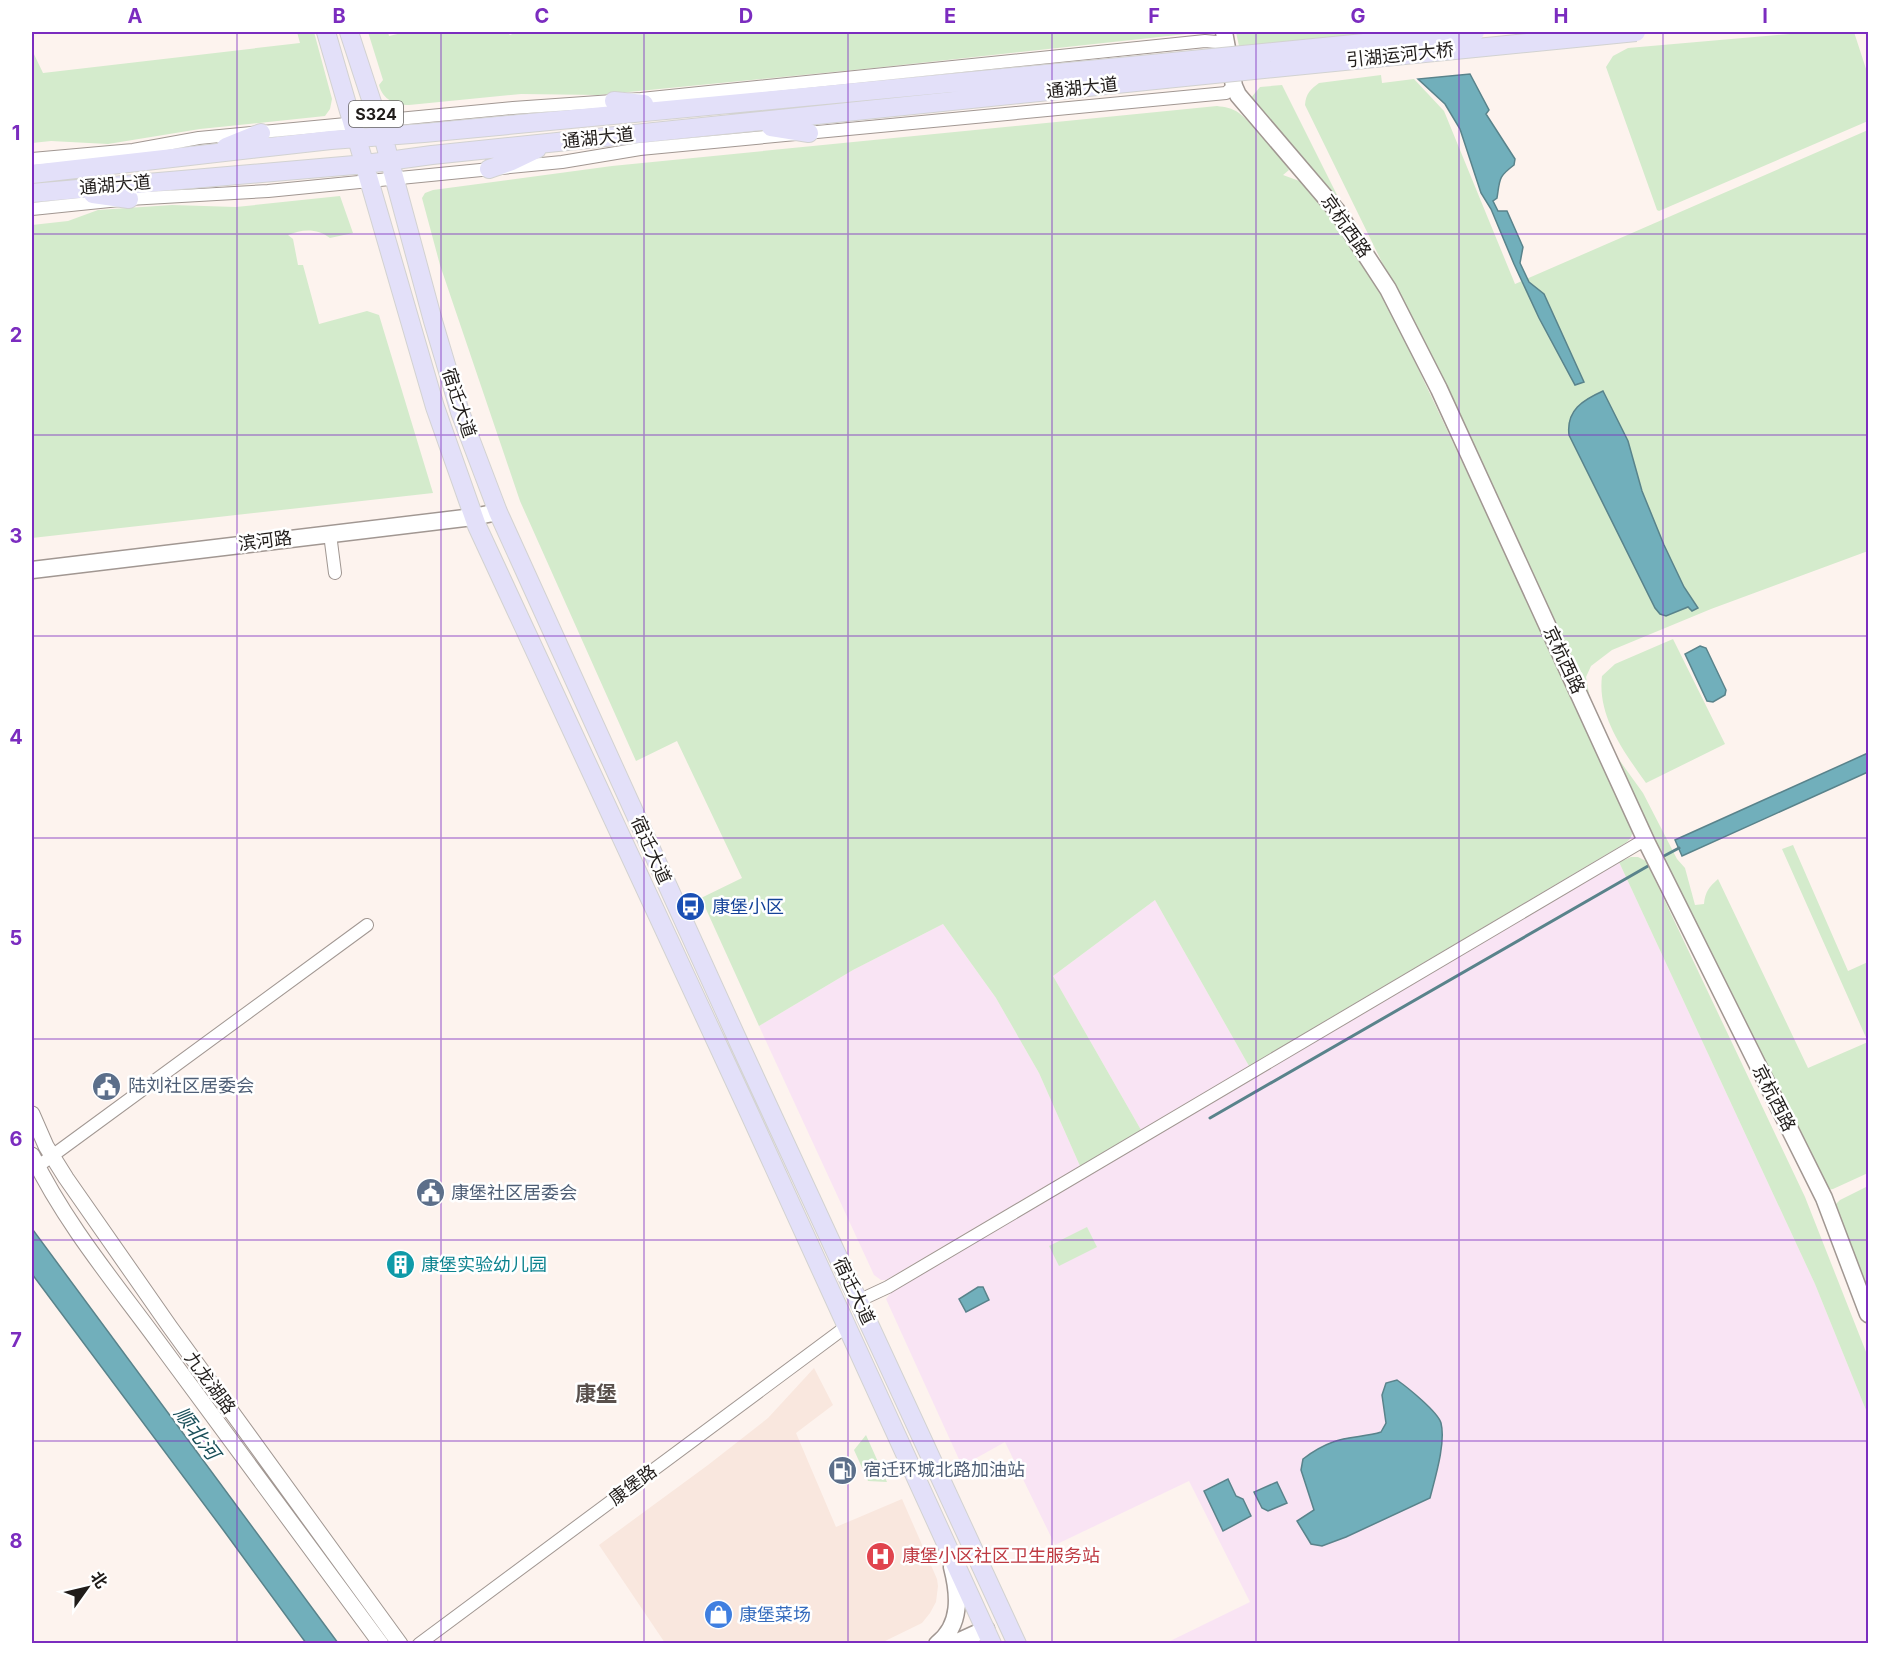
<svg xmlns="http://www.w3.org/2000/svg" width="1900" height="1675" viewBox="0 0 1900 1675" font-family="Inter,'Noto Sans SC',sans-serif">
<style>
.built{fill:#f9e7de}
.industrial{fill:#f9e4f4}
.green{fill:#d4ebcc}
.water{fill:#71afbb;stroke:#59838b;stroke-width:1.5}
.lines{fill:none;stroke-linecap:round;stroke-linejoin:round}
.stream{stroke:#59838b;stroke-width:3}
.minor-casing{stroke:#a19792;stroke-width:14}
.tertiary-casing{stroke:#a19792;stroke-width:17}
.secondary-casing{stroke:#a19792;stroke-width:19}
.primary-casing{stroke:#d2d2d1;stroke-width:20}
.minor{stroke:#fff;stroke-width:12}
.tertiary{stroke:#fff;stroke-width:15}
.secondary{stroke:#fff;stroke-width:16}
.primary{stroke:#e3e0f9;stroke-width:18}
.primary-bridge-casing{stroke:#d2d2d1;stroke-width:20;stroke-linecap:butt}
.primary-bridge{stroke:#e3e0f9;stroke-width:18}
.grid{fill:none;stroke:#7b2cbf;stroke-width:1.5;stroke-opacity:0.55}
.labels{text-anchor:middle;stroke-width:5;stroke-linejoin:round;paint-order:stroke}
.shield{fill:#fff;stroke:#63605f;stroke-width:1.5}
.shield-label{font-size:16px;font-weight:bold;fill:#201c1a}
.street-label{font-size:18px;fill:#201c1a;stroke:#fff}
.transit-label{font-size:18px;fill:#164399;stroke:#fff;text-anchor:start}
.service-label{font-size:18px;fill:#4e5e75;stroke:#fff;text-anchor:start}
.culture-label{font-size:18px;fill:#0d838f;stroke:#fff;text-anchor:start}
.health-label{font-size:18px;fill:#be3a42;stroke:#fff;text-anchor:start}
.shop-label{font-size:18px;fill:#366cbe;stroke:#fff;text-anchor:start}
.water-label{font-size:20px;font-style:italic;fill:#1b505a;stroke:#fff}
.quarter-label{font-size:21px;font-weight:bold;fill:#59504c;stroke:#fff}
.neatline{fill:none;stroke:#7b2cbf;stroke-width:2}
.grid-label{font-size:20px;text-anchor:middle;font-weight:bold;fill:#7b2cbf}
</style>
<rect width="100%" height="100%" fill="#fdf3ee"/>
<path class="built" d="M814,1368L833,1405L796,1433L836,1527L902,1499L937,1579L938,1586L936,1602L930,1613L922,1623L881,1643H665L599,1545L708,1465L768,1418Z"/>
<path class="industrial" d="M1619,862L1815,1284L1868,1415V1643H1166L1250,1602L1189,1481L1055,1545L1005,1442L962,1466L886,1299L893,1290Z
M1155,900L1249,1066L1141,1130L1053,976Z
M943,924L996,998L1039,1073L1080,1166L886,1280H881L874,1275L759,1026L853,970Z"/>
<path class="green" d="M297,32H314L332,99L330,109L325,116L200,129L108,144L51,141L32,143V50L43,73L300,43Z
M368,32H388L389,36L406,32H507L510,35L517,32H1205L874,68L598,95L521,94L409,105C395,105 383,100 379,85L383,80Z
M1236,32H1387L1239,46Z
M1813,32H1854L1868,75V121L1659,211L1657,210L1606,67L1613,56L1628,48Z
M1381,75L1382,83L1414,79L1444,111L1515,284L1868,130V551L1711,609L1612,650L1591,666L1586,677L1592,710L1418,336L1305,105C1306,93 1311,89 1319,83Z
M1282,85L1338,197L1345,214L1250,99L1260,87Z
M1217,106C1225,107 1232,108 1239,113C1251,122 1281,157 1289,170L1283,175L1302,182L1310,188L1384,296L1632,823C1633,833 1633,838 1624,844L1249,1066L1155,900L1053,976L1141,1130L1080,1166L1039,1073L996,998L943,924L853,970L759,1026L701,898L742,878L677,741L636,761L520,501L440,265L422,198L425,193L433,190L612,166Z
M340,196L353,233L330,238C317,228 302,229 288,235L293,239L298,265H303L319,324L367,311L379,315L433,493L32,538V225L68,221L98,210L172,205L236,207Z
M1673,639L1725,744L1646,783C1624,752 1597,716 1602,676L1615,664Z
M1607,743L1643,793L1677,859L1685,868L1695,905L1704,904C1705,892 1709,887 1718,879L1808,1068L1868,1042L1782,849L1793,845L1848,971L1868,962V1173L1833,1189L1826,1190Z
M1631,857H1638L1646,861L1805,1197L1868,1357V1415L1815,1284L1619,862Z
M1868,1186V1299L1836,1210V1204L1840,1200Z
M1087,1227L1097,1247L1059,1266L1049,1246Z
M866,1435L887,1482L868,1481L854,1450Z"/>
<path class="water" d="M1470,74L1489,110L1486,114L1515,159L1514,165C1498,177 1500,179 1497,198L1493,201L1498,211H1507L1523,247L1520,263L1529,282L1544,294L1584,382L1575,385L1539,318L1514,264L1491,209L1481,193L1460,129L1445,104L1418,79Z
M1603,391L1628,441L1642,491L1664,545L1684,587L1698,608L1692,611L1688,607L1666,616L1660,614L1655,608L1569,435C1566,410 1583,400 1603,391Z
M1700,646L1706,648L1726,690L1725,695L1713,702L1707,701L1685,654Z
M1868,753V772L1682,856L1675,840Z
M32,1227L33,1230L338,1643H306L224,1531L32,1274Z
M978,1287H983L989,1300L966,1312L959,1299Z
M1397,1380C1407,1387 1438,1412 1441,1423C1446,1443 1435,1478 1430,1498L1346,1537L1322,1546L1311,1544L1297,1521L1314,1510L1301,1470L1303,1459C1312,1452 1322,1446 1333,1442C1348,1436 1366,1437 1381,1432L1386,1423L1382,1395L1386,1383Z
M1228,1479L1236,1496L1243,1499L1251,1516L1223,1531L1204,1491Z
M1277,1482L1287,1503L1268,1511L1262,1508L1254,1492Z"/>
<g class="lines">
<path class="stream" d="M1664,856L1679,848
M1210,1118L1648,866"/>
<defs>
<path id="minor" d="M32,159L133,150L199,138L513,108L641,99L1205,41L1227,43
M32,209L129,199L268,191L562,162L640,149L1226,93L1234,86
M330,534L335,573
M37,1167L367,925
M858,1301L888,1287L1646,839
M419,1644L847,1326"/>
<path id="tertiary" d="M32,1114L46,1146L66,1178L170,1327L400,1644
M32,1155C66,1225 116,1284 162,1347C235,1446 308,1545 381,1644"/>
<path id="secondary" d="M1224,32L1234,86L1238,95L1337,211L1388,289L1439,389L1647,843L1824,1198L1868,1314
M32,570L473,517L498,512
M937,1644C962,1625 959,1594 952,1567
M953,1644L986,1629"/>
<path id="primary" d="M326,32L435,407L477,526L747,1108L992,1644
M349,32L383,136L433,321L460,412L498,512L740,1045L1017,1644
M614,101L644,104
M771,127L809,133
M226,147L261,133
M489,169L512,161L537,149
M32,174L331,140L424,133L1162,63
M32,193L366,164L432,155L1165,79
M93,194L129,199"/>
</defs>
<use href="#minor" class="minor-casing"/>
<use href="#tertiary" class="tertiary-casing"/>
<use href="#secondary" class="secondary-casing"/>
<use href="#primary" class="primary-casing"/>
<use href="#minor" class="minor"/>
<use href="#tertiary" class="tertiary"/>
<use href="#secondary" class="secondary"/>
<use href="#primary" class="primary"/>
<defs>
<path id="primary-bridge" d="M1162,63L1475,32
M1165,79L1636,32"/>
</defs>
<use href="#primary-bridge" class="primary-bridge-casing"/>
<use href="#primary-bridge" class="primary-bridge"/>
</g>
<path class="grid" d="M237,32V1644M441,32V1644M644,32V1644M848,32V1644M1052,32V1644M1256,32V1644M1459,32V1644M1663,32V1644M32,234H1868M32,435H1868M32,636H1868M32,838H1868M32,1039H1868M32,1240H1868M32,1441H1868"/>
<defs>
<symbol id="bus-disc" viewBox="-11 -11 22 22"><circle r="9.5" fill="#1a4fb4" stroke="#fff"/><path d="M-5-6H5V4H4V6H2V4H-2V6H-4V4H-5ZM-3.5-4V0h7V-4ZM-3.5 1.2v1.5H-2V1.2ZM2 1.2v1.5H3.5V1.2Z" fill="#fff"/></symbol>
<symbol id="civic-disc" viewBox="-11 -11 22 22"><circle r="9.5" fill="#5c6f8a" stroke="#fff"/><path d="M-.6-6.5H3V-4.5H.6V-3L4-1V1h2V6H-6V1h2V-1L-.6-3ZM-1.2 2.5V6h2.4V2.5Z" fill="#fff"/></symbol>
<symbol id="building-disc" viewBox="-11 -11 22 22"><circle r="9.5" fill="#0f9aa8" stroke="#fff"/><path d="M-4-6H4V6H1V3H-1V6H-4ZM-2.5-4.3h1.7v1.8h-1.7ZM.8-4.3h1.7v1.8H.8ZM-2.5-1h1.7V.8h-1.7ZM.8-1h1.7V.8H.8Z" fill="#fff"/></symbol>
<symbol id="fuel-disc" viewBox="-11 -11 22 22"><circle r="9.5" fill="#5c6f8a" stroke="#fff"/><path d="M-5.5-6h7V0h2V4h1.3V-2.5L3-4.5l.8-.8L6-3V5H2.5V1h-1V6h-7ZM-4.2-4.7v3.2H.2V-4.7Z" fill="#fff"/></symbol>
<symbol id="hospital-disc" viewBox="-11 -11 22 22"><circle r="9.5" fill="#e0444e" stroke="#fff"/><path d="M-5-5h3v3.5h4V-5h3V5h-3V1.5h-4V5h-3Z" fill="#fff"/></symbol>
<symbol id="shop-disc" viewBox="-11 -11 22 22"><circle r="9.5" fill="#3f7fe0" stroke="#fff"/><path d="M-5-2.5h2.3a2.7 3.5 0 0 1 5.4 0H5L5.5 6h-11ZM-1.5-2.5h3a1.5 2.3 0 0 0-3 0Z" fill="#fff"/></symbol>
</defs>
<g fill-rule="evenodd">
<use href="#bus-disc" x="674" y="890" width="33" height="33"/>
<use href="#civic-disc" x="90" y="1070" width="33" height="33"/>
<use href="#civic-disc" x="414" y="1176" width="33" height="33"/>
<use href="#building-disc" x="384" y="1248" width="33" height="33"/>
<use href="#fuel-disc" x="826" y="1454" width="33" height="33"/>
<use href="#hospital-disc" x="864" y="1540" width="33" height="33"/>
<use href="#shop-disc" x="702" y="1598" width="33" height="33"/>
</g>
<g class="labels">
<rect class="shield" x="349" y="101" width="54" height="26" rx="4.5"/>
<g class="shield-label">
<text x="376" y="120">S324</text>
</g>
<g class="street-label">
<text transform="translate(1400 55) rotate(-6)" y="6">引湖运河大桥</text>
<text transform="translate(1082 88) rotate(-6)" y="6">通湖大道</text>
<text transform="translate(598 138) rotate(-6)" y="6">通湖大道</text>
<text transform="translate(115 185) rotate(-5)" y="6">通湖大道</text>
<text transform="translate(1346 226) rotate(55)" y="6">京杭西路</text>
<text transform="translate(459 403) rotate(72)" y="6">宿迁大道</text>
<text transform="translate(265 541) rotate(-7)" y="6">滨河路</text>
<text transform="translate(1564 660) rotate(65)" y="6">京杭西路</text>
<text transform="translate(651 850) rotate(66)" y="6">宿迁大道</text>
<text transform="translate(1774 1098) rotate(63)" y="6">京杭西路</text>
<text transform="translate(854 1291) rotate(65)" y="6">宿迁大道</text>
<text transform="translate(210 1383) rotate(54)" y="6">九龙湖路</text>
<text transform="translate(633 1485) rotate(-37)" y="6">康堡路</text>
</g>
<g class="transit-label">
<text x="712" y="913">康堡小区</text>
</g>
<g class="service-label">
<text x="128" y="1092">陆刘社区居委会</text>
<text x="451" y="1199">康堡社区居委会</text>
<text x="863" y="1476">宿迁环城北路加油站</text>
</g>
<g class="culture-label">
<text x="421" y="1271">康堡实验幼儿园</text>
</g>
<g class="health-label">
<text x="902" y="1562">康堡小区社区卫生服务站</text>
</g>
<g class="shop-label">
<text x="739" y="1621">康堡菜场</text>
</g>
<g class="water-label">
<text transform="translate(197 1433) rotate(53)" y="7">顺北河</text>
</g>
<g class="quarter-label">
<text x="596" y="1401">康堡</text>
</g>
</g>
<rect width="1900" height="1675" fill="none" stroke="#ffffff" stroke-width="66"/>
<g transform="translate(87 1588) rotate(56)" stroke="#ffffff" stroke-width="4.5" paint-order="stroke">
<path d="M0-4.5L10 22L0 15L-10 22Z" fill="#201c1a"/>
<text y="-9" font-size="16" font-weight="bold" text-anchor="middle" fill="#201c1a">北</text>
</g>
<rect x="33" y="33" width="1834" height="1609" class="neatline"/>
<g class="grid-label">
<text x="135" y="23">A</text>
<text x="339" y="23">B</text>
<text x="542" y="23">C</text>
<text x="746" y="23">D</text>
<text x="950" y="23">E</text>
<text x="1154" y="23">F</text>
<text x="1358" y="23">G</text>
<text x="1561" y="23">H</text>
<text x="1765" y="23">I</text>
<text x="16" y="140">1</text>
<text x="16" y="342">2</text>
<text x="16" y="543">3</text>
<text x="16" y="744">4</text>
<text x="16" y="945">5</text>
<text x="16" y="1146">6</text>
<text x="16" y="1347">7</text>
<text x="16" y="1548">8</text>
</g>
</svg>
